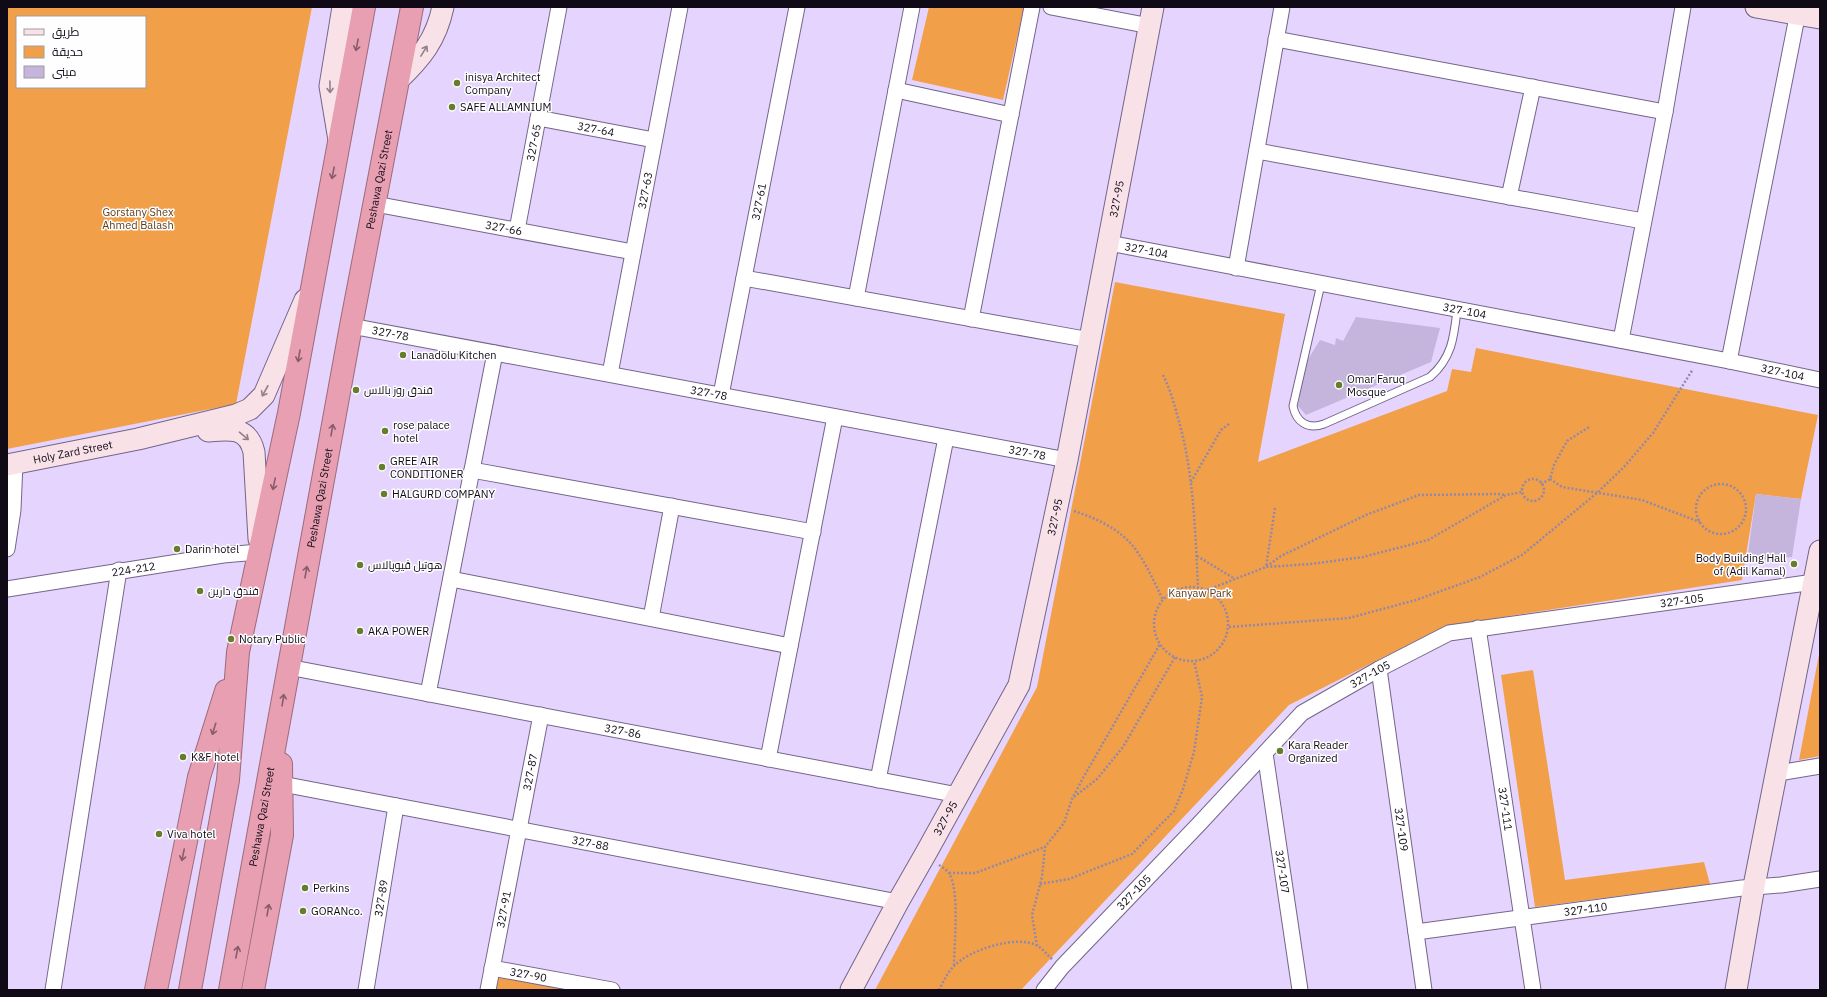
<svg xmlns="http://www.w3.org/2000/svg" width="1827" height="997" viewBox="0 0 1827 997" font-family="'IBM Plex Sans',Cairo,sans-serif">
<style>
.green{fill:#f29f4a;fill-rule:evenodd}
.building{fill:#c5b5dd}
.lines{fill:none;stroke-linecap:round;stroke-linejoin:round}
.lane-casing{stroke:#746589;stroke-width:9}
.street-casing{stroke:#746589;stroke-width:17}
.secondary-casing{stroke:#746589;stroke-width:23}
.highway-casing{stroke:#9c6b7b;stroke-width:24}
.path{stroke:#9488a6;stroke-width:2.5;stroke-dasharray:2 2;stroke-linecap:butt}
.lane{stroke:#fff;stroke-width:7}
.street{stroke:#fff;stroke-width:15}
.secondary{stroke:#f8e2e8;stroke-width:21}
.highway{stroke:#e89fb1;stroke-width:22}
.oneway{stroke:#875c6c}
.oneway2{stroke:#90818a}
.poi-dot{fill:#667d2e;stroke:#fefefe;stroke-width:1.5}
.labels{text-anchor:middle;stroke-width:3;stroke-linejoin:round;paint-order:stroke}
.poi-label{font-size:11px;fill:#100a17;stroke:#fefefe;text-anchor:start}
.street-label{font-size:11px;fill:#100a17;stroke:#fefefe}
.park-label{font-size:11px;fill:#5c3a16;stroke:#fefefe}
</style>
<rect width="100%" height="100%" fill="#e5d5fe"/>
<path class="green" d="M7,7H312L236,404L7,449ZM17,17H145V87H17Z
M929,7H1024L1003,100L912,80Z
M1115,282L1285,314L1258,462L1447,391L1452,369L1471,372L1476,348L1818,415L1801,499L1756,494L1742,580L1445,626L1289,705L1021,990H875L1037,687Z
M1820,649V756L1799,760Z
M1533,670L1565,880L1704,862L1710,884L1535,907L1501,675Z
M496,973L587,990H492Z"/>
<path class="building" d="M1356,317L1440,328L1431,362L1306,415L1298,406L1305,364L1320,340L1335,345L1336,338L1343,341Z
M1756,494L1801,499L1792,557L1747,561Z"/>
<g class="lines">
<defs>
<path id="lane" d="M1321,284L1293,406C1296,422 1308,430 1324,424L1430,377C1452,358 1454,337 1457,310"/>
<g id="street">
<path d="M1051,7L1150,26"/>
<path d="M1276,39L1665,112"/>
<path d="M896,90L1011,115"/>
<path id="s1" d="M538,118L654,140"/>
<path d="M1257,151L1643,221"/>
<path d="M1509,197L1533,87"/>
<path id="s2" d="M375,204L633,252"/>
<path id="s3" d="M517,230L559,7"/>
<path id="s4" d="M1109,243L1729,361L1820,380"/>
<path d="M1236,268L1282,7"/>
<path d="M744,278L1090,340"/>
<path d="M856,298L912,7"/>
<path d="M971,319L1032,7"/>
<path id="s5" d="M351,326L1067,460"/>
<path d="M1621,340L1665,112L1683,7"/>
<path d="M1729,361L1799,7"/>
<path id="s6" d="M610,374L680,7"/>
<path id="s7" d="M721,395L797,7"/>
<path d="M472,470L813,532"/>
<path d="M7,549L13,510L15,463"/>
<path d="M451,579L790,646"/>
<path id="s8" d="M7,589L223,555L260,552"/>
<path d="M651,618L672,506"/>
<path id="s9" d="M1478,628L1533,990"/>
<path id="s10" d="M288,667L958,795"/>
<path id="s11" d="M1379,669L1424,990"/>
<path d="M428,694L495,353"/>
<path id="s12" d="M1265,753L1300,990"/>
<path d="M768,759L835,417"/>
<path d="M1778,773L1820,766"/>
<path d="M878,780L946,438"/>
<path id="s13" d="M282,784L898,902"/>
<path id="s14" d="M1416,932L1742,888L1781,885L1820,879"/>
<path id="s15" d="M492,968L612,990"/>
<path d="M53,990L119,570"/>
<path id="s16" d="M366,990L396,806"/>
<path id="s17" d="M488,990L541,715"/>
<path id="s18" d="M1044,990L1062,967L1200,823L1302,713L1379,669L1449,633L1814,582"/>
</g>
<g id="secondary">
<path d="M1756,7L1820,18"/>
<path d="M398,80C421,58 436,40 443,7"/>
<path d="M339,140L330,86L343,7"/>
<path d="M208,431C229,429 248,426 254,452L259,539"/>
<path id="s19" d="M7,465L138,439L236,415L250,409L264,395L305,300"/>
<path id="s20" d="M851,990L898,902L926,853L1019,685L1067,460L1153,7"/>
<path d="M1736,990L1754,886L1820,551"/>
</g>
<g id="highway">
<path d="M156,990L199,777L226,691"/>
<path d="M190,990L228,780L238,652L289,413L364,7"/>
<path id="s21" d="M230,990L351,326L412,7"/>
<path d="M253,990L282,835L281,764"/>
</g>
</defs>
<use href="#lane" class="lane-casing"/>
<use href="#street" class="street-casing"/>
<use href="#secondary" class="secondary-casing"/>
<use href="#highway" class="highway-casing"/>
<path class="path" d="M1163,375C1170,389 1174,403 1178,418C1194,473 1195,530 1198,587
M1522 490a11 11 0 1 1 22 0a11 11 0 1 1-22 0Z
M1550,479L1562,487L1642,500L1700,522
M1191,482L1221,430L1229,424
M1541,484L1550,479L1554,465L1567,441L1589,427
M1696 509a25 25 0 1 1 50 0a25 25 0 1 1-50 0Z
M1275,508L1266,567L1311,564L1363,557L1428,540L1506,495L1522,492
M1074,511C1098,519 1123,530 1138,553C1148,567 1155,584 1163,600
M1197,556L1235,579
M1154 624a37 37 0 1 1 74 0a37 37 0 1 1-74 0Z
M1207,590L1266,567L1281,556L1366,515L1419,495L1499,494L1506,495
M1229,627L1349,618L1416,600L1480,577L1522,555L1597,493L1624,467L1653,433L1693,369
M1074,797L1097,779L1123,747L1175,657
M939,865C942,867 947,870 949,873C960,891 954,943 954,965
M949,873H975L1045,847
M1040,884L1069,879L1132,854L1174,811L1183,789L1194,752L1202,697L1194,661
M1037,946L1032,915L1042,877L1045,847L1064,823L1072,799L1083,778L1160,644
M939,990C943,982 947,973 954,966C969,950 1017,934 1038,946C1043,949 1047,955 1052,959"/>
<use href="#lane" class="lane"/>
<use href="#street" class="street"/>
<use href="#secondary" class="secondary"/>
<use href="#highway" class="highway"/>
</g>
<defs><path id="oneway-shaft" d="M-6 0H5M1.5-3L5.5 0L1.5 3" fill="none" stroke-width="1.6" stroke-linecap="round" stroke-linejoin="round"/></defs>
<g class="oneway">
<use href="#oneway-shaft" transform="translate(357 45) rotate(101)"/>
<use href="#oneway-shaft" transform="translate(333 173) rotate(101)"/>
<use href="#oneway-shaft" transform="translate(299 356) rotate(100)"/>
<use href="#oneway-shaft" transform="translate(332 430) rotate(-80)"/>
<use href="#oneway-shaft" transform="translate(274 484) rotate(102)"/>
<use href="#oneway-shaft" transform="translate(306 572) rotate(-80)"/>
<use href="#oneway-shaft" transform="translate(283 700) rotate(-81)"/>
<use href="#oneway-shaft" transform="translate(214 729) rotate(107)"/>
<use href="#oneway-shaft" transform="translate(183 855) rotate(102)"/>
<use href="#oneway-shaft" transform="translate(268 910) rotate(-80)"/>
<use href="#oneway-shaft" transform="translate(237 952) rotate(-79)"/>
</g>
<g class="oneway2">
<use href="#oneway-shaft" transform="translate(424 51) rotate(-58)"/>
<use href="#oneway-shaft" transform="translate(330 87) rotate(89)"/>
<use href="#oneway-shaft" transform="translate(265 391) rotate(119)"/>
<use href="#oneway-shaft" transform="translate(244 436) rotate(40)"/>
</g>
<g class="poi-dot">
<circle cx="457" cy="83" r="4"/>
<circle cx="452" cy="107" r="4"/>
<circle cx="403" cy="355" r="4"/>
<circle cx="1339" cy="385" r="4"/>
<circle cx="356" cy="390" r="4"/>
<circle cx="385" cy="431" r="4"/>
<circle cx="382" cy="467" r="4"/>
<circle cx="384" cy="494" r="4"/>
<circle cx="177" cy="549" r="4"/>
<circle cx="1794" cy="564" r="4"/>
<circle cx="360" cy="565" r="4"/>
<circle cx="200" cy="591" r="4"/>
<circle cx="360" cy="631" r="4"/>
<circle cx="231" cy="639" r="4"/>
<circle cx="1280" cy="751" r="4"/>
<circle cx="183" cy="757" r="4"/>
<circle cx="159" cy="834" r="4"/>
<circle cx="305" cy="888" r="4"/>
<circle cx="303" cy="911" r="4"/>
</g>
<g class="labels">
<g class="poi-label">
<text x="465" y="81">inisya Architect<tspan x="465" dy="13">Company</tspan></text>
<text x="460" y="111">SAFE ALLAMNIUM</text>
<text x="411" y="359">Lanadolu Kitchen</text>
<text x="1347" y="383">Omar Faruq<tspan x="1347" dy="13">Mosque</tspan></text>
<text x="364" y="394">فندق روز بالاس</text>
<text x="393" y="429">rose palace<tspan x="393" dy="13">hotel</tspan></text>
<text x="390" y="465">GREE AIR<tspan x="390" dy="13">CONDITIONER</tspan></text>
<text x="392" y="498">HALGURD COMPANY</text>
<text x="185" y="553">Darin hotel</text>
<text x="1786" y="562" text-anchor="end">Body Building Hall<tspan x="1786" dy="13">of (Adil Kamal)</tspan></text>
<text x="368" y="569">هوتیل ڤیوپالاس</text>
<text x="208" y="595">فندق دارين</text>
<text x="368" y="635">AKA POWER</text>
<text x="239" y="643">Notary Public</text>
<text x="1288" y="749">Kara Reader<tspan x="1288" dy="13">Organized</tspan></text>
<text x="191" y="761">K&amp;F hotel</text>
<text x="167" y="838">Viva hotel</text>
<text x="313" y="892">Perkins</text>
<text x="311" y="915">GORANco.</text>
</g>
<g class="street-label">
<text dy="4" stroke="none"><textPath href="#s1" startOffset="59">327-64</textPath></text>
<text dy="4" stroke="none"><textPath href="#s3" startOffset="89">327-65</textPath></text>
<text dy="4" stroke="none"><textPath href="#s21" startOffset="824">Peshawa Qazi Street</textPath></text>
<text dy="4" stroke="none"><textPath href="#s6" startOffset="187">327-63</textPath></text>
<text dy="4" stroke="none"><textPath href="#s20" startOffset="844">327-95</textPath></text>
<text dy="4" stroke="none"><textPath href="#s7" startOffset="197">327-61</textPath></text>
<text dy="4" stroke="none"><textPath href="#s2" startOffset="131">327-66</textPath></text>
<text dy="4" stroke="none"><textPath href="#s4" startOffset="38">327-104</textPath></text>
<text dy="4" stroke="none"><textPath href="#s4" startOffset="362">327-104</textPath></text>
<text dy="4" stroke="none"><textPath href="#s5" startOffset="40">327-78</textPath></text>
<text dy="4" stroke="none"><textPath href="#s4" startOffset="686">327-104</textPath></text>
<text dy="4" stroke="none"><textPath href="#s5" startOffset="364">327-78</textPath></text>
<text dy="4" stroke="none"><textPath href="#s19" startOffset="67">Holy Zard Street</textPath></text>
<text dy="4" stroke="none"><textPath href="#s5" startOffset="688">327-78</textPath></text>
<text dy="4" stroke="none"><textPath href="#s21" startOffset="500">Peshawa Qazi Street</textPath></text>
<text dy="4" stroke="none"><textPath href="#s20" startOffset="520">327-95</textPath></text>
<text dy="4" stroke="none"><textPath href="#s8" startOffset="128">224-212</textPath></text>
<text dy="4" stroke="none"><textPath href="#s18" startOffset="781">327-105</textPath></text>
<text dy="4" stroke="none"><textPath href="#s18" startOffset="457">327-105</textPath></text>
<text dy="4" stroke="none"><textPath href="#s10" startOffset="341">327-86</textPath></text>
<text dy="4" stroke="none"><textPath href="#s17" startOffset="222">327-87</textPath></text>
<text dy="4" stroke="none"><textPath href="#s9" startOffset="183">327-111</textPath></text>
<text dy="4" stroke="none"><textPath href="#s21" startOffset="176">Peshawa Qazi Street</textPath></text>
<text dy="4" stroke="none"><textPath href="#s20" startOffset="196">327-95</textPath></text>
<text dy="4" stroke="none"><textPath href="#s11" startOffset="162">327-109</textPath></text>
<text dy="4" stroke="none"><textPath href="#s13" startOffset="314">327-88</textPath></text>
<text dy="4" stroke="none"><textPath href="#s12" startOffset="120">327-107</textPath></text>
<text dy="4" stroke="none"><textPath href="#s18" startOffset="133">327-105</textPath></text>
<text dy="4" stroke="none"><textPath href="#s16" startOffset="93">327-89</textPath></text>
<text dy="4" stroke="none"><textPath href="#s14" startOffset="171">327-110</textPath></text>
<text dy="4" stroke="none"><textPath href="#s17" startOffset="82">327-91</textPath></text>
<text dy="4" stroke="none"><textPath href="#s15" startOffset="37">327-90</textPath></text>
</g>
<g class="park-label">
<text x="138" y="216">Gorstany Shex<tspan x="138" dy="13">Ahmed Balash</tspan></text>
<text x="1200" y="597">Kanyaw Park</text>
</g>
</g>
<rect width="1827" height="997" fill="none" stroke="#100a17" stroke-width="16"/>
<rect x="16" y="16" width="130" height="72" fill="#fefefe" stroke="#9f9ca2"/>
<rect x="24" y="29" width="20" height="6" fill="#f8e2e8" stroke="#9f9ca2"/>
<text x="52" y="36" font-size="12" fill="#100a17">طريق</text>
<rect x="24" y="46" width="20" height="12" fill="#f29f4a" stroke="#9f9ca2"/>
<text x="52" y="56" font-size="12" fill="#100a17">حديقة</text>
<rect x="24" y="66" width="20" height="12" fill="#c5b5dd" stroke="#9f9ca2"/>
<text x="52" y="76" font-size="12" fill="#100a17">مبنى</text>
</svg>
